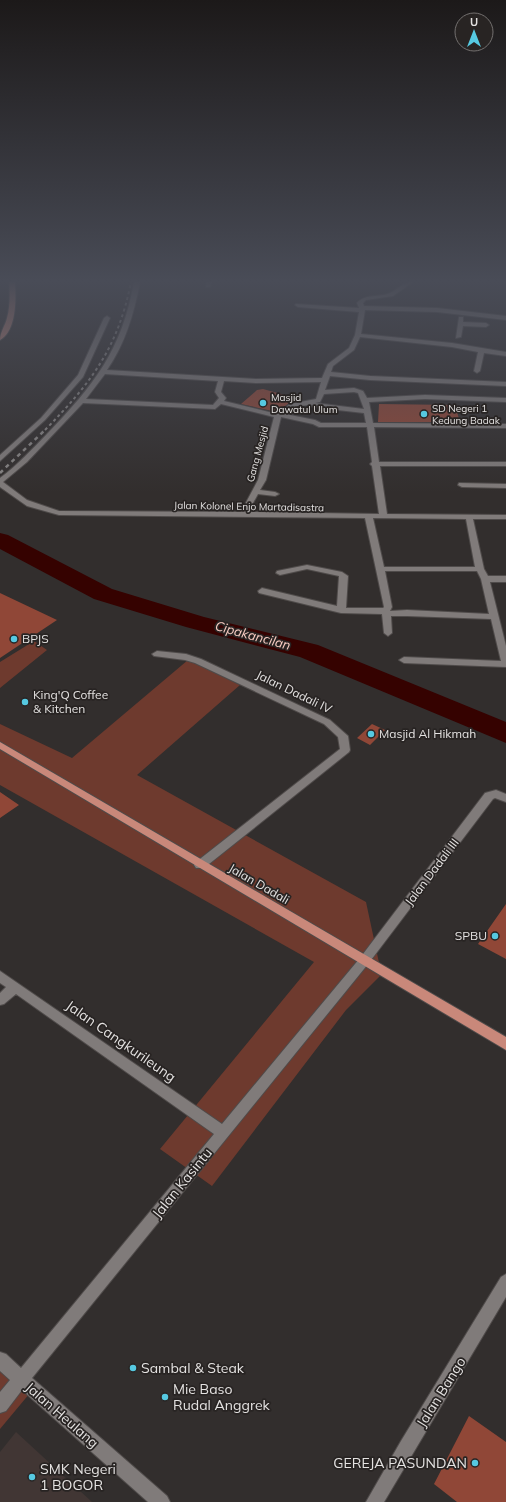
<svg xmlns="http://www.w3.org/2000/svg" width="506" height="1502" viewBox="0 0 506 1502" font-family="Mulish,sans-serif">
<style>
.built{fill:#413634}
.green{fill:#6e3a2e}
.lines{fill:none;stroke-linecap:round;stroke-linejoin:round}
.river{fill:#350200;fill-rule:evenodd}
.building{fill:#904737}
.minor-casing{stroke:#4f4b4a;stroke-width:2}
.major-casing{stroke:#4f4b4a;stroke-width:2}
.minor{fill:#807b7a;fill-rule:evenodd}
.major{fill:#c9887a;fill-rule:evenodd}
.rail-far1{stroke:#878483;stroke-width:2;stroke-dasharray:3 3;stroke-linecap:butt}
.rail{stroke:#878483;stroke-width:2.5;stroke-dasharray:4 4;stroke-linecap:butt}
.poi-dot{fill:#56c9e1;stroke:#282423;stroke-width:1.5}
.labels{text-anchor:middle;stroke-width:3.5;stroke-linejoin:round;paint-order:stroke}
.far-poi-label{font-size:10px;fill:#e4e2e1;stroke:#282423;text-anchor:start}
.far-street-label{font-size:10px;fill:#e4e2e1;stroke:#282423}
.poi-label{font-size:12px;fill:#e4e2e1;stroke:#282423;text-anchor:start}
.street-label{font-size:12px;fill:#e4e2e1;stroke:#282423}
.water-label{font-size:13px;font-style:italic;fill:#facdc3;stroke:#282423}
.near-street-label{font-size:14px;fill:#e4e2e1;stroke:#282423}
.near-poi-label{font-size:14px;fill:#e4e2e1;stroke:#282423;text-anchor:start}
</style>
<rect width="100%" height="100%" fill="#322e2d"/>
<path class="built" d="M16,1432L92,1502H0V1452Z"/>
<path class="green" d="M34,641L47,650L0,688V662Z
M188,660L240,685L137,775L366,902L381,972L383,973L346,1010L212,1186L160,1149L314,962L0,785V724L72,758Z
M0,1355L35,1387L0,1429Z"/>
<g class="lines">
<path class="river" d="M0,533L8,535L112,589L204,617L318,645L506,722V743L300,657L186,627L94,599L0,549Z"/>
</g>
<path class="building" d="M263,389L296,398L277,412L241,404L257,390Z
M379,404L455,405L460,422H378Z
M0,593L57,620L0,658Z
M372,724L385,730L370,745L357,738Z
M0,792L19,805L0,818Z
M506,904V959L478,944Z
M469,1416L506,1442V1502H457L434,1484Z"/>
<g class="lines">
<defs>
<path id="minor" d="M134,282H140C134,314 125,344 107,370L256,379L322,378L328,364L349,348L355,335L359,312L298,307L295,305L296,304L359,308L357,303C366,293 379,298 390,293C399,289 402,282 413,282L393,296L366,300L363,303L364,306L437,308L506,316V320L437,312L365,310L361,334L452,343L506,352V356L484,353L480,371L477,373L474,371L478,352L452,347L360,337L354,350L333,366L331,372L370,376L506,382V386L370,380L330,376L325,390L354,388L363,391L367,398L425,395L506,398V402L425,399L369,402L373,423L506,424V428L374,427L379,462H506V466H380L387,514L506,515V519H473L484,569L488,576H506V582H490L506,646V667L404,663L399,660L404,657L501,661L491,619L407,616H391L392,633L388,636L384,633L382,614L341,613L259,593L258,591L262,588L337,606L339,576L307,569L280,575L276,573L277,571L307,565L342,572L348,576L346,608H383L384,607L365,518L59,515L27,506L0,487V478C18,465 32,449 47,434C94,385 122,350 134,282ZM105,374L218,381L215,392L219,398L213,405L86,399ZM224,381L256,383L321,382L316,399L290,404L277,414L224,401L226,398L221,392ZM354,392L358,393L364,409L315,403L320,402L324,394ZM83,403L215,409L221,404L274,417L258,480L241,512L59,511L27,500L3,482L27,462ZM308,405L311,407L364,413L366,423H321L315,420L285,414L294,407ZM281,417L313,424L319,427H367L372,462L370,464L372,466L379,514L248,512L258,494L275,496L279,494L275,492L260,490L266,480ZM373,518L466,519L475,567H384ZM385,571H477L481,579L489,614L407,610L390,611L392,607Z
M206,282H212L210,287H206Z
M107,316L110,318L83,377L45,420L0,461V455L41,418L78,375L104,318Z
M459,317H463V322L486,323L489,325L486,327L463,326L461,337L456,338Z
M459,483L506,484V488L462,487L458,485Z
M157,651L186,654L201,659L330,720L348,736L350,750L349,752L204,868H196L194,865L196,862L340,749L338,737L324,724L195,663L185,660L154,656L152,654Z
M496,790L506,794V802L495,798L493,799L368,964L32,1378L167,1496L170,1502H148L22,1390L6,1411L0,1413V1392L10,1380L0,1371V1352L6,1354L21,1368L214,1134L16,994L4,1004L0,1005V993L6,987L0,983V971L222,1124L360,958L485,793Z
M506,1274V1297L384,1502H366L401,1441L501,1277Z"/>
<path id="major" d="M9,282H15C16,298 17,331 0,340C0,332 5,326 7,318C10,307 10,294 9,282Z
M0,742L506,1037V1050L0,749Z"/>
</defs>
<use href="#minor" class="minor-casing"/>
<use href="#major" class="major-casing"/>
<use href="#minor" class="minor"/>
<use href="#major" class="major"/>
<path class="rail-far1" d="M45,430C91,383 118,348 131,282"/>
<path class="rail" d="M0,473L46,429"/>
</g>
<linearGradient id="sky" x2="0" y2="1"><stop stop-color="#1c1919"/><stop offset="0.57" stop-color="#494c57"/><stop offset="1" stop-color="#494c57" stop-opacity="0"/></linearGradient>
<rect width="506" height="493" fill="url(#sky)"/>
<g class="poi-dot">
<circle cx="263" cy="403" r="4"/>
<circle cx="424" cy="414" r="4"/>
<circle cx="14" cy="639" r="4"/>
<circle cx="25" cy="702" r="4"/>
<circle cx="371" cy="734" r="4"/>
<circle cx="495" cy="936" r="4"/>
<circle cx="133" cy="1368" r="4"/>
<circle cx="165" cy="1397" r="4"/>
<circle cx="475" cy="1463" r="4"/>
<circle cx="32" cy="1477" r="4"/>
</g>
<g class="labels">
<g class="far-poi-label">
<text x="271" y="401">Masjid<tspan x="271" dy="12">Dawatul Ulum</tspan></text>
<text x="432" y="412">SD Negeri 1<tspan x="432" dy="12">Kedung Badak</tspan></text>
</g>
<g class="far-street-label">
<text transform="translate(257 454) rotate(-75)" y="4">Gang Mesjid</text>
<text transform="translate(249 506) rotate(1)" y="4">Jalan Kolonel Enjo Martadisastra</text>
</g>
<g class="poi-label">
<text x="22" y="643">BPJS</text>
<text x="33" y="699">King'Q Coffee<tspan x="33" dy="14">&amp; Kitchen</tspan></text>
<text x="379" y="738">Masjid Al Hikmah</text>
<text x="487" y="940" text-anchor="end">SPBU</text>
</g>
<g class="street-label">
<text transform="translate(294 692) rotate(26)" y="4">Jalan Dadali IV</text>
<text transform="translate(432 872) rotate(-53)" y="4">Jalan Dadali III</text>
<text transform="translate(259 884) rotate(30)" y="4">Jalan Dadali</text>
</g>
<g class="water-label">
<text transform="translate(253 635) rotate(15)" y="5">Cipakancilan</text>
</g>
<g class="near-street-label">
<text transform="translate(121 1041) rotate(35)" y="5">Jalan Cangkurileung</text>
<text transform="translate(182 1183) rotate(-51)" y="5">Jalan Kasintu</text>
<text transform="translate(441 1392) rotate(-58)" y="5">Jalan Bango</text>
<text transform="translate(62 1415) rotate(41)" y="5">Jalan Heulang</text>
</g>
<g class="near-poi-label">
<text x="141" y="1373">Sambal &amp; Steak</text>
<text x="173" y="1394">Mie Baso<tspan x="173" dy="16">Rudal Anggrek</tspan></text>
<text x="467" y="1468" text-anchor="end">GEREJA PASUNDAN</text>
<text x="40" y="1474">SMK Negeri<tspan x="40" dy="16">1 BOGOR</tspan></text>
</g>
</g>
<g transform="translate(474 32)"><circle r="19" fill="#282423" stroke="#73706f"/>
<path d="M0-3L7 15L0 10L-7 15Z" fill="#56c9e1"/>
<text y="-6" font-size="11" font-weight="bold" text-anchor="middle" fill="#e4e2e1">U</text>
</g>
</svg>
